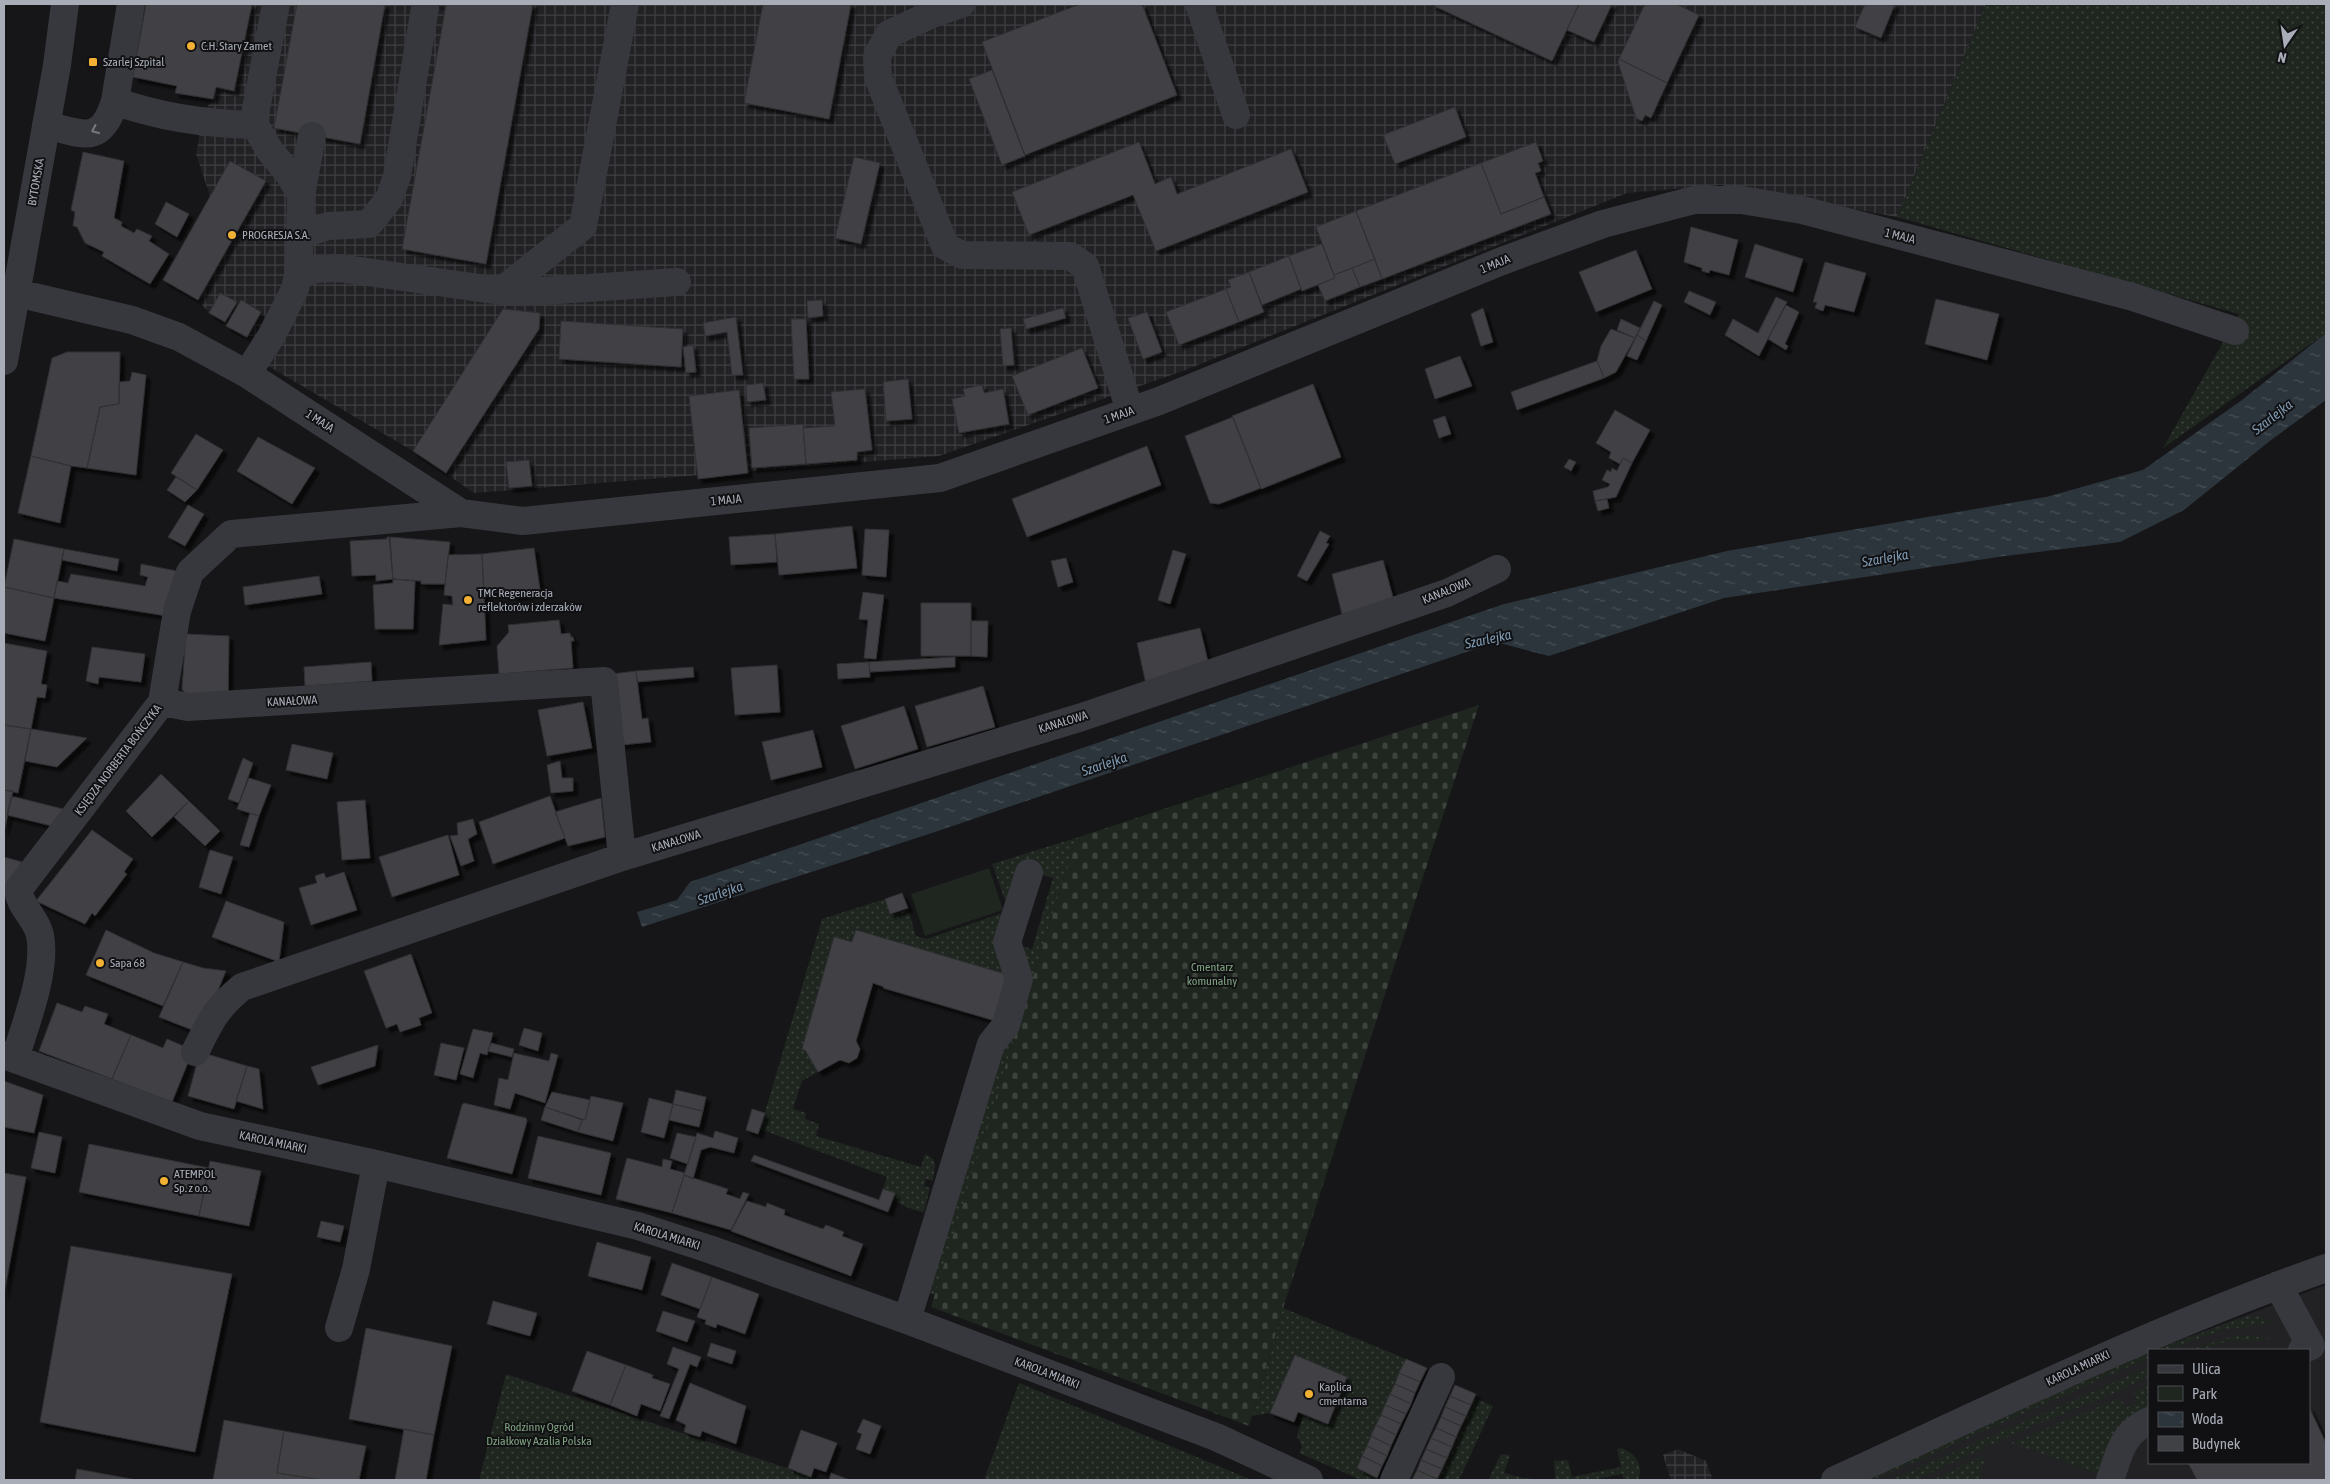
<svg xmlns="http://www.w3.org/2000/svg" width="2330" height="1484" viewBox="0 0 2330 1484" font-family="'Asap Condensed',sans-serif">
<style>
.built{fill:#222225}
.industrial{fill:url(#industrial-grid)}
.green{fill:url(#green-dots)}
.cemetery{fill:url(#cemetery-stones)}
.pitch{fill:#1e261f}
.water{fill:url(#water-ripples)}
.building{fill:#404145;stroke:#303034;filter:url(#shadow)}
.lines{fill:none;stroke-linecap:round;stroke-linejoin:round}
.minor{stroke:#37383d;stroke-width:28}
.oneway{stroke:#757881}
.poi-dot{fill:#f2b134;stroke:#111113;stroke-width:2}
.labels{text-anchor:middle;stroke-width:4;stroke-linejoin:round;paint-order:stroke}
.poi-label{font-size:12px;fill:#a8adb8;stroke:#111113;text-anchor:start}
.street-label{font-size:12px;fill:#a8adb8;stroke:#111113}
.park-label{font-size:12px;fill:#7fa381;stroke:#111113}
.water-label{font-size:14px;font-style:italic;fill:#7f9bb3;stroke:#111113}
</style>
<defs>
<pattern id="industrial-grid" width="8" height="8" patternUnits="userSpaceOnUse" patternTransform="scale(1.25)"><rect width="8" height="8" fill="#222225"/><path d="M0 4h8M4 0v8" fill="none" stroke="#3f3f43"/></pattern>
<pattern id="green-dots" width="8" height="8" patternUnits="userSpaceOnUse" patternTransform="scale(1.25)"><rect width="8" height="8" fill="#1e261f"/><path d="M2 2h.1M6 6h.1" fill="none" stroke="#3c433d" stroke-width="1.8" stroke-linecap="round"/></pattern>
<pattern id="cemetery-stones" width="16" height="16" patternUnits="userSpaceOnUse" patternTransform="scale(1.25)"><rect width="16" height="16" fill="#1e261f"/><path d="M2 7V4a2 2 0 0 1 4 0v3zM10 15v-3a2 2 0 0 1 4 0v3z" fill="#3c433d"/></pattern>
<pattern id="water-ripples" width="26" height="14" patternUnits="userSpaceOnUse" patternTransform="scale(1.25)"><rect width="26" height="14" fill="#2c353c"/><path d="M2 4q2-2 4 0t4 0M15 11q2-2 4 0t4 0" fill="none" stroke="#485056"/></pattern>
<filter id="shadow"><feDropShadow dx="4.5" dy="4.5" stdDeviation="1" flood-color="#0009"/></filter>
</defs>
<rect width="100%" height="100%" fill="#161618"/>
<path class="built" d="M2326,1285V1480H1867L2149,1352V1463H2309V1350H2154Z"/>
<path class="industrial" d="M252,4H1986L1897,217L1721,185L1627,193L1183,371L939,456L474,493L413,451L268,366L276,355L226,326L225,322L209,313L198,300L163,280L210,196L196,154L202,121L205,110L213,99L216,87L234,91Z
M1678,1449L1706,1461L1713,1480H1671L1663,1455Z"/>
<path class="green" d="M1986,4H2326V333L2163,448L2239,314L1897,217Z
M1076,838L935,1295L927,1292L1012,976L856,930L852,942L834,937L802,1049L805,1050L818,1072L802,1081L793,1109L806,1113L805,1119L819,1124L816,1136L921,1167L925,1154L933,1159L935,1165L933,1181L926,1179L924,1186L930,1188L924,1212C907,1209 893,1202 883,1189L887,1177L760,1129L822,919L885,899L890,914L908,908L916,936L927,939L1002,913L995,938L1032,949L1053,878L1017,867L1006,903L992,864Z
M1283,1308L1406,1359L1357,1468L1379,1479L1378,1480H1361L1299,1453L1302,1446L1297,1436L1303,1414L1328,1424L1347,1377L1295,1356L1270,1413L1252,1416Z
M2249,1316L2261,1317L2273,1324L2225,1329L2168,1350H2154Z
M2236,1335L2269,1338C2255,1345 2239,1337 2225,1342C2209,1346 2210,1350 2190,1350Z
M2149,1352V1358L1894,1471L1872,1480H1864Z
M2149,1367V1377L2105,1397L2023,1430L1915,1480H1890Z
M506,1374L822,1480H479Z
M1019,1383L1252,1480H984Z
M2149,1385V1410L2100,1474L2011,1443L2120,1398L2126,1408L2138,1402L2133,1392Z
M1474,1398L1493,1406L1459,1480H1437Z
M1621,1448C1636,1453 1644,1465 1638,1480H1624L1622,1474L1592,1480H1488L1501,1454L1510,1455L1504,1473C1521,1478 1537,1481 1555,1479L1554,1461L1568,1460L1572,1477L1621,1467L1617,1449Z
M1987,1454L1978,1480H1932Z"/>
<path class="cemetery" d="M1479,705L1283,1308L1249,1426L931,1307L1076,838Z"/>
<path class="pitch" d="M989,868L1003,910L925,936L911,894Z"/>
<path class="water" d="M2326,333V400L2271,440L2184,510L2120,542L2005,556L1724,598L1549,656L1496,642L929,834L642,927L637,912L677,900L690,882L1504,604L1727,551L2046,497L2143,470L2242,400Z"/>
<path class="building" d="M146,4H252L234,91L216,87L213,99L175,93L177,86L133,77Z
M297,4H385L360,144L274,128Z
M435,4H533L486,264L402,249L446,6Z
M763,4H851L829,119L744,103Z
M1080,4H1142L1177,95L1025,155L982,42Z
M1430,4H1579L1552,61Z
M1579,4H1612L1594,42L1567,30Z
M1645,4H1676L1699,15L1667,83L1619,59Z
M1865,4H1895L1881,38L1855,27Z
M1619,59L1667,83L1651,118L1645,115L1642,121L1636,118L1618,62Z
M992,70L1025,156L1002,165L969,79Z
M1455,107L1466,137L1395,164L1383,135Z
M1139,142L1155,184L1171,177L1177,194L1291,149L1308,192L1156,251L1133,195L1029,235L1012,192Z
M1536,142L1543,161L1538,163L1541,171L1535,173L1544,197L1501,214L1481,163Z
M83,152L124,161L114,218L122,222L121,226L134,233L137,229L152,236L149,241L169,254L150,284L102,256L104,252L85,243L77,227L73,226L75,212L71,210Z
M854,157L880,163L861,244L835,238Z
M230,161L266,181L198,300L163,280Z
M1481,163L1501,214L1544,197L1551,214L1382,279L1356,211Z
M166,202L189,214L177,237L155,224Z
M1356,211L1375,259L1334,275L1316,227Z
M1691,227L1738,240L1729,275L1710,270L1709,273L1702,271V268L1684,262Z
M1322,244L1335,278L1302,291L1289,256Z
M1755,244L1803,259L1793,292L1745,277Z
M1636,250L1652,289L1596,312L1579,272Z
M1289,256L1301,289L1262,305L1249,272Z
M1375,259L1382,279L1360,287L1352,268Z
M1825,262L1866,273L1854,312L1825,305L1823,311L1815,308L1817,302H1813Z
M1352,268L1360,287L1325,301L1318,285L1335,278L1334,275Z
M1249,272L1264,312L1239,322L1226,289L1231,287L1228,280Z
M1226,289L1239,322L1179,345L1166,312Z
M1689,291L1716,302L1710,315L1684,302Z
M220,293L237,302L225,322L209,313Z
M1776,297L1787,302L1759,356L1725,335L1733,319L1758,333Z
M1936,299L1999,314L1987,360L1925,344Z
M241,300L261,312L247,337L226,326Z
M822,300L823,316L808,318L807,301Z
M1654,301L1662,305L1646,341L1637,335Z
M1786,305L1799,312L1785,344L1788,346L1786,350L1768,339Z
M1063,308L1066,318L1026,329L1023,319Z
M1483,308L1493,342L1481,346L1471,314Z
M503,309L540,313L539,329L446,473L413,451Z
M1147,312L1162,352L1143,359L1128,318Z
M736,317L743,375H732L727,332L705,336L703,323Z
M791,319H806L809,379H794Z
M1621,319L1640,328L1635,338L1617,330Z
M561,321L683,329L681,367L559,359Z
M1011,328L1014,365L1003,366L1000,329Z
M1611,329L1635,338L1616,372L1604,378L1597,361L1601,346Z
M1637,335L1646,341L1637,360L1627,356Z
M693,345L696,372L686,373L683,347Z
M1082,348L1098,388L1028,415L1012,376Z
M67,352H120L119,404L100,407L87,468L71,466L31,456L52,358Z
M1460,356L1472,386L1435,399L1425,369Z
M1597,361L1604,378L1517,410L1511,392Z
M132,372L146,375L136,475L87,468L100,407L119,404V382L130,381Z
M908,379L912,419L886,421L883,382Z
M763,383L766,400L747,402L746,385Z
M1313,384L1341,457L1261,489L1232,416Z
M982,385L984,393L1003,389L1009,424L959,433L952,399L965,396L963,389Z
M865,389L872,450L857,452V460L806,464L803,428L835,426L831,392Z
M739,390L748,473L698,479L689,396Z
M1615,410L1650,430L1632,463L1623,458L1620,464L1609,458L1611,452L1596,443Z
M1445,416L1451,434L1439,438L1433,420Z
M1233,417L1261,488L1219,504L1210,503L1185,436Z
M803,424L806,464L752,468L749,428Z
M196,434L223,450L197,490L171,473Z
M258,437L315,468L292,504L237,471Z
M1147,446L1161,485L1027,537L1012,499Z
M31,456L71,466L60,523L18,513Z
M1623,458L1632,463L1616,497L1595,501L1593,491L1608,487L1610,484L1602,480L1607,470L1611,472L1612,468L1617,471Z
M1569,459L1576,462L1571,471L1564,467Z
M529,460L532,486L509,488L506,462Z
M176,477L197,490L185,502L167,490Z
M1607,499L1609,508L1598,511L1595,501Z
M188,505L204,514L185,546L168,537Z
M852,526L857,568L779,575L775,534Z
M865,529L889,530L886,577L862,575Z
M1320,531L1330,536L1326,543L1329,544L1307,581L1297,576Z
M775,534L777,562L731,565L729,537Z
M387,537H389L393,579L376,581V575L352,576L350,541L387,539Z
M390,537L450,542L445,584H421V581L393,579Z
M14,539L64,549L54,598L4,587Z
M534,548L540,590H528V595L512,596V591L484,593L482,554Z
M64,549L119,559L117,571L62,560Z
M1173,550L1186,554L1170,604L1158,600Z
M482,554L486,640L439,645L443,604L453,605L452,596L444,595L448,555Z
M1066,558L1073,582L1058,587L1051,561Z
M1383,560L1394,601L1342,614L1332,574Z
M141,564L177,571L167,616L54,598L57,581L68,583L71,574L145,586L148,577L140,575Z
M319,576L322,594L245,605L243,587Z
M393,579L415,581L413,629H375L373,585L393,583Z
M4,587L54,598L45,641L4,633Z
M863,592L884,595L876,659L864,658L868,620L859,619Z
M921,603H971V656H921Z
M559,620L561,634L570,633L571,637H573L574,641H571L573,668L499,674L497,646L509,632L508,625Z
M971,621H988L987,657L971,656Z
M1200,628L1210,670L1146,684L1137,643Z
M186,634L229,636L228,702H191L182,689Z
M4,643L47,651L41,684L47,685L45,698L37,697L31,729L4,725Z
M92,647L145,654L141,682L99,677L98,684L86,681Z
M955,657V667L870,672L869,662Z
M371,662L372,681L305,686L304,667Z
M869,662L870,677L838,679L837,664Z
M777,665L780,712L735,715L731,668Z
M693,667L694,677L637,682L636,671Z
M636,671L642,719L648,718L651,742L621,745L612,674Z
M983,686L995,727L927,747L915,706Z
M583,702L592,748L547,756L538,710Z
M904,706L918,749L855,769L841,726Z
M4,725L31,729L18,793L4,790Z
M31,729L87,738L57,767L25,761Z
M813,730L822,767L771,780L762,742Z
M292,744L333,753L327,779L286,770Z
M243,758L253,763L239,803L228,799Z
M560,761L562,778H573V791L551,793L547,765Z
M161,774L189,801L152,837L126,811Z
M249,778L271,785L259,816L237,809Z
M4,790L13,791L4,832Z
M550,796L565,838L493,864L479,822Z
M11,797H15L67,810L52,826L7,815Z
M601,798L605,837L568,846L555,812Z
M365,800L370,858L342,860L337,802Z
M189,801L220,831L205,846L174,817Z
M250,813L259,816L249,847L240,845Z
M473,819L477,834L468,839L474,861L461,866L450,836L458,835L457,823Z
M92,830L133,859L124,872L127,874L95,916L92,913L85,924L36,901Z
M448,835L459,875L392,897L379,857Z
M210,850L233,857L221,894L199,887Z
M4,857L22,862L4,889Z
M344,872L357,910L311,925L299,888L317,883L315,876L324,873L326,878Z
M902,893L908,908L890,914L885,899Z
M226,901L284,922L279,962L212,937Z
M106,930L154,953L183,962L163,1006L86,975Z
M856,930L1012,976L999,1022L883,988L884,987L873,983L856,1041L860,1049L857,1058L849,1063L840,1060L818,1072L805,1050L802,1049L834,937L852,942Z
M411,954L432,1013L419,1018L421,1025L400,1032L397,1024L386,1028L364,971Z
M183,962L203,968L226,971L200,1033L159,1017Z
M57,1003L82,1012L85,1006L108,1014L104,1024L131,1035L112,1079L39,1051Z
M524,1028L542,1033L538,1051L519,1045Z
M473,1029L493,1033L487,1055L480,1053L473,1078L460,1074Z
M131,1035L163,1048L167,1039L193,1050L172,1102L112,1079Z
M441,1043L464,1048L456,1080L434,1075Z
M491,1043L514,1049L512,1057L488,1051Z
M378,1045L375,1066L318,1085L311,1067Z
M200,1052L247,1066L234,1109L188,1096Z
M514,1053L549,1061L551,1053L558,1055L545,1103L515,1093L510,1109L494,1105L499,1078L508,1080Z
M247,1066L259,1069L263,1109L236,1101Z
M4,1081L43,1095L34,1133L4,1127Z
M676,1090L706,1097L703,1111L673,1104Z
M552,1092L590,1100L585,1120L545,1107Z
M591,1096L623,1103L613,1141L578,1132L582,1120H585Z
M649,1098L673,1104L664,1138L641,1132Z
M464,1103L526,1118L527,1121L512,1174L447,1158L462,1105Z
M673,1104L703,1111L699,1127L669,1120Z
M545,1107L582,1120L578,1132L541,1120Z
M752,1109L765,1113L758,1134L746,1130Z
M715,1131L738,1138L734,1153L710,1147L701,1150L693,1179L684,1175L697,1133L713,1138Z
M39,1132L62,1137L55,1173L31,1168Z
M677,1133L696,1137L688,1164L670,1158Z
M538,1136L611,1153L601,1195L528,1178Z
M89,1144L209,1168L199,1216L79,1192Z
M754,1155L879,1200L883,1189L895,1193L888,1212L751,1161Z
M627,1158L662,1167L663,1159L672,1161L670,1169L685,1173L672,1213L616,1199Z
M210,1161L261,1171L249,1226L199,1216Z
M4,1173L26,1177L4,1294Z
M684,1175L728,1189L726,1194L740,1199L743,1192L749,1194L731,1230L672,1213Z
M747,1201L766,1207L767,1203L785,1210L784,1215L823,1229L826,1225L844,1232L842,1236L863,1244L851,1276L731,1231Z
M321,1221L344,1226L340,1242L317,1237Z
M597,1242L651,1257L642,1290L588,1276Z
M71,1246L232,1274L195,1452L40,1422Z
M672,1263L712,1277L700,1309L661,1295Z
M712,1277L759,1294L745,1334L717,1324L716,1328L705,1324L706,1320L697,1317Z
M493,1301L537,1313L530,1336L487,1324Z
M663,1311L695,1321L687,1342L656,1331Z
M366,1328L452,1346L434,1435L349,1419Z
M711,1343L736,1351L732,1364L707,1356Z
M673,1347L701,1357L697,1367L690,1364L669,1419L660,1416L679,1369L667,1364Z
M587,1351L626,1365L610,1405L572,1391Z
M1295,1355L1347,1377L1328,1424L1298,1412L1294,1422L1270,1413Z
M1406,1359L1427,1368L1420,1382L1399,1373Z
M626,1365L653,1375L652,1378L670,1384L660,1411L641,1404L637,1416L610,1405Z
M1399,1373L1420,1382L1415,1393L1395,1384Z
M690,1383L746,1406L736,1444L702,1431L700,1437L684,1432L686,1425L676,1420Z
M1395,1384L1415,1393L1411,1404L1390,1394Z
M1455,1385L1476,1394L1471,1405L1450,1396Z
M1390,1394L1411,1404L1406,1414L1385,1405Z
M1450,1396L1471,1405L1466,1416L1445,1407Z
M1385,1405L1406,1414L1401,1424L1381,1415Z
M1445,1407L1466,1416L1461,1426L1441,1417Z
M2309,1407L2326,1443V1480H2197L2188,1463H2309Z
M1381,1415L1401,1424L1396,1435L1376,1425Z
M1441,1417L1461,1426L1456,1437L1436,1428Z
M863,1419L881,1426L870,1454L856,1449L862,1434L857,1432Z
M224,1420L284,1431L277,1473L322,1480H213Z
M1376,1425L1396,1435L1391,1446L1371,1436Z
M1436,1428L1456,1437L1452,1447L1431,1438Z
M404,1429L434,1435L426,1480H395Z
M801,1430L837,1443L826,1472L814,1468L811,1477L788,1468Z
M284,1431L366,1446L359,1480H322L277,1473Z
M1371,1436L1391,1446L1387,1456L1367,1446Z
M1431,1438L1452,1447L1447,1458L1426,1449Z
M1367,1446L1387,1456L1382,1466L1362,1456Z
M1426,1449L1447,1458L1442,1469L1421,1460Z
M1362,1456L1382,1466L1377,1478L1357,1468Z
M1421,1460L1442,1469L1437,1479L1417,1470Z
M77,1469L137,1480H75Z
M1417,1470L1437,1479V1480H1412Z
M831,1473L850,1480H829Z"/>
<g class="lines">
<path class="minor" d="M961,4L932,14L889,34L877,56L878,77L945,246L962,255L1070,256L1085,266L1130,411
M1199,4L1236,115
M115,101C159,117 209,124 255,125
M46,125C83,134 101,146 115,101L131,4
M301,195L312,136
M300,235L328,226L369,224L389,199L397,176L425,8
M298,275L317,269L339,268L501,291L528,292L677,282
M4,290L132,320L179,337L247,374L461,513L523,521L940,478L1159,401L1502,261L1603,224L1694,200H1741L1802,210L2133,297L2235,331
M501,291L583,226L625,4
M4,361L57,65L65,4
M247,374L272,335L295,289L298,275L300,235L301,195L289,174L270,151L255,125L256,109L276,4
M162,702L188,707L604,681L622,857
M195,1052C210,1022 215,1009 242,987L622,857L1082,717L1447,593L1497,569
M4,1055L200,1126L376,1164L638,1226L709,1249L907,1320L1216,1437L1309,1480
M15,1059C25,1024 47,972 40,935C36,918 20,907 18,890L162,702L177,611L190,572L231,534L461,513
M2278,1285L2311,1346L2302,1350
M907,1320L991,1044L1006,1025L1019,979L1007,942L1029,873
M339,1328L356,1269L376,1164
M1394,1480L1441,1377
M1835,1480C1997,1406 2158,1327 2326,1268
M2110,1480C2119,1454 2122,1433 2149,1421"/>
</g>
<defs><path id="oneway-chevron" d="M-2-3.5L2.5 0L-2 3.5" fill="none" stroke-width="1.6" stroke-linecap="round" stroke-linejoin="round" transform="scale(1.25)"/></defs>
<use class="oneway" href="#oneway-chevron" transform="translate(95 130) rotate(156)"/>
<g class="poi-dot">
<circle cx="191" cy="46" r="5"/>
<rect x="88" y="57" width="10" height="10" rx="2.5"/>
<circle cx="232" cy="235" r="5"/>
<circle cx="468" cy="600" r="5"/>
<circle cx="100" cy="963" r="5"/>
<circle cx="164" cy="1181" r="5"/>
<circle cx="1309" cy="1394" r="5"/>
</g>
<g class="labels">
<g class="poi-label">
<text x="201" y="50">C.H. Stary Zamet</text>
<text x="103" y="66">Szarlej Szpital</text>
<text x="242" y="239">PROGRESJA S.A.</text>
<text x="478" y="597">TMC Regeneracja<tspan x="478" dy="14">reflektorów i zderzaków</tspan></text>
<text x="110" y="967">Sapa 68</text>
<text x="174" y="1178">ATEMPOL<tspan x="174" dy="14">Sp. z o.o.</tspan></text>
<text x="1319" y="1391">Kaplica<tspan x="1319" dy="14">cmentarna</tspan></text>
</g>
<g class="street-label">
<text transform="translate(36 182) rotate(-80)" y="4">BYTOMSKA</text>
<text transform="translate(1900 236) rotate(14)" y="4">1 MAJA</text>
<text transform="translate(1495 264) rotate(-22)" y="4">1 MAJA</text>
<text transform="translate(1119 415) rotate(-19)" y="4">1 MAJA</text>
<text transform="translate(320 421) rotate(33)" y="4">1 MAJA</text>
<text transform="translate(726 500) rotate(-6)" y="4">1 MAJA</text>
<text transform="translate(1446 591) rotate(-22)" y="4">KANAŁOWA</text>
<text transform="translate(292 701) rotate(-3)" y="4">KANAŁOWA</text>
<text transform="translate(1063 722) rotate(-17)" y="4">KANAŁOWA</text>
<text transform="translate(118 760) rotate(-53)" y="4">KSIĘDZA NORBERTA BOŃCZYKA</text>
<text transform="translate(676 841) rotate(-17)" y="4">KANAŁOWA</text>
<text transform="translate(273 1142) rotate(12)" y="4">KAROLA MIARKI</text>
<text transform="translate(667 1236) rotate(17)" y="4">KAROLA MIARKI</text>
<text transform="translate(2078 1368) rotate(-25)" y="4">KAROLA MIARKI</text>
<text transform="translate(1047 1373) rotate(21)" y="4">KAROLA MIARKI</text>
</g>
<g class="park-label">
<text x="1212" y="971">Cmentarz<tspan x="1212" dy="14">komunalny</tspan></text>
<text x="539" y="1431">Rodzinny Ogród<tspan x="539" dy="14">Działkowy Azalia Polska</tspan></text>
</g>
<g class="water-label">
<text transform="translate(2272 417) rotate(-38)" y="5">Szarlejka</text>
<text transform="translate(1885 558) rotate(-10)" y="5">Szarlejka</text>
<text transform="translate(1488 639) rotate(-12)" y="5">Szarlejka</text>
<text transform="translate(1104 764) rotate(-19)" y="5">Szarlejka</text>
<text transform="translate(720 893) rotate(-19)" y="5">Szarlejka</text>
</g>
</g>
<rect width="2330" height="1484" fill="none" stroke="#a8adb8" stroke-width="10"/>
<rect x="2148" y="1349" width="162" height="115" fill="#111113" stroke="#4d4f55"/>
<rect x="2158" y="1365" width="25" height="8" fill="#37383d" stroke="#4d4f55"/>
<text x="2192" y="1374" font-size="15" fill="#a8adb8">Ulica</text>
<rect x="2158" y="1386" width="25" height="15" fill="#1e261f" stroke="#4d4f55"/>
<text x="2192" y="1399" font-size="15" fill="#a8adb8">Park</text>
<rect x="2158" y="1412" width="25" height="15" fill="url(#water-ripples)" stroke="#4d4f55"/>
<text x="2192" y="1424" font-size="15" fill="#a8adb8">Woda</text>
<rect x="2158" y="1436" width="25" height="15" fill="#404145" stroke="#4d4f55"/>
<text x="2192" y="1449" font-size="15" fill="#a8adb8">Budynek</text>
<g transform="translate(2285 45) rotate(193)" stroke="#111113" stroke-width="4" paint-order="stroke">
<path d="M0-4L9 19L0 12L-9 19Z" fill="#a8adb8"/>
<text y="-8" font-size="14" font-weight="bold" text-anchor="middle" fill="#a8adb8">N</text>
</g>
</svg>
